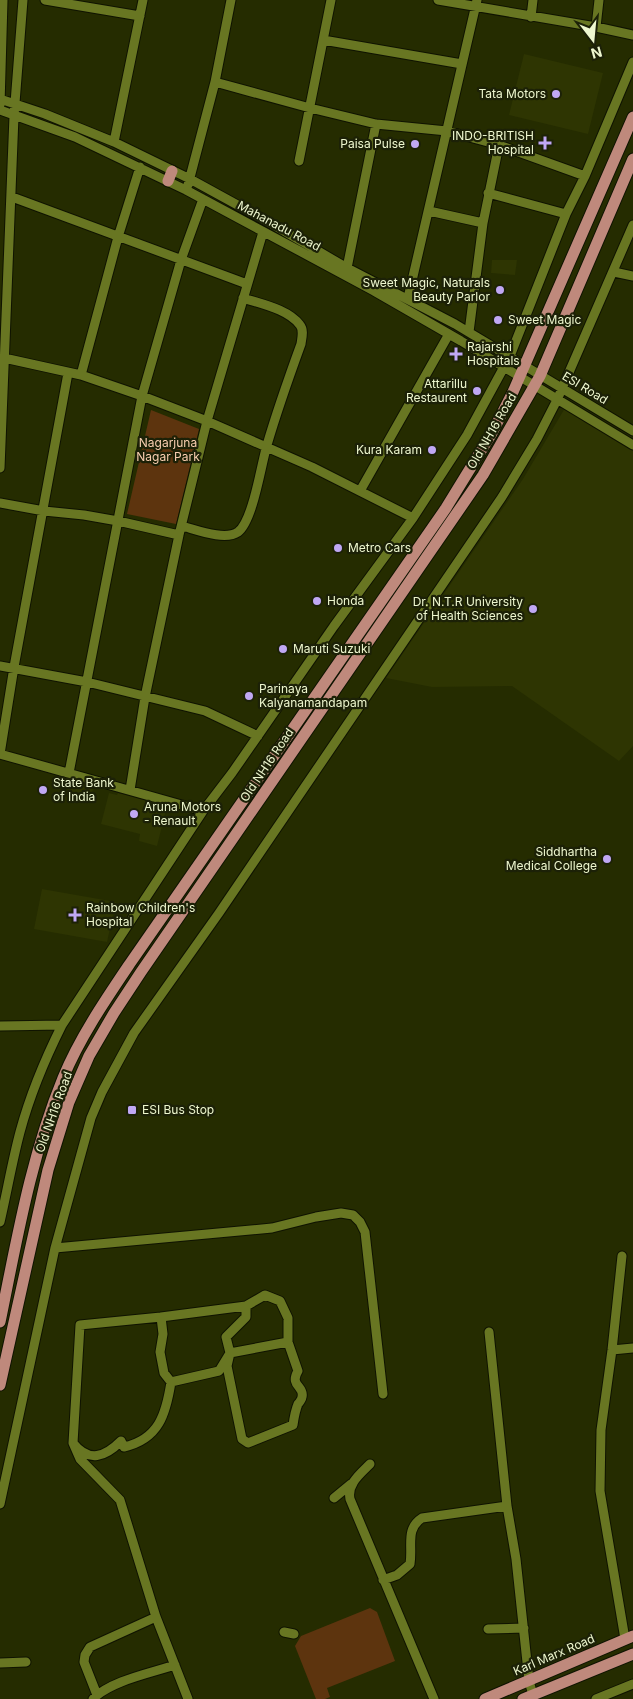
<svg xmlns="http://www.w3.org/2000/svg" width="633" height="1699" viewBox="0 0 633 1699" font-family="Inter,sans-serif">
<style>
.built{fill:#2e3502}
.green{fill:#5d340e}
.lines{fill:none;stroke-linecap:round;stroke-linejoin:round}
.minor-casing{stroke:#0f1300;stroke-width:11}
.major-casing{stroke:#0f1300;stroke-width:13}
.minor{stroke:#687622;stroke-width:9}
.major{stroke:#bf897c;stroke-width:11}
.poi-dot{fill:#c0a8f4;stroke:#1c2107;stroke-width:2}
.labels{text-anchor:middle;stroke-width:4.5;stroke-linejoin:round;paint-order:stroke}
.poi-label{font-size:12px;fill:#eef7cf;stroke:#1c2107;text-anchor:start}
.street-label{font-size:12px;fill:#eef7cf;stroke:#1c2107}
.park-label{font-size:12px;fill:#f8ceb0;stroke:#1c2107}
</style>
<rect width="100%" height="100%" fill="#252c00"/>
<path class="built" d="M524,54L603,73L588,134L509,115Z
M492,260H517L515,275L491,273Z
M565,408L633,442V746L619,761L512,686L432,687L386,678L523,479Z
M70,776L94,780L91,803L66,800Z
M109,793L117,795L118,793L167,806L157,846L139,841L140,834L101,824Z
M42,889L116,902L107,942L34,929Z"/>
<path class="green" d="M151,410L199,429L176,524L127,514Z
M370,1608L377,1612L395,1661L327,1688L330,1697L325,1699H316L295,1646L301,1636Z"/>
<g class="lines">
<defs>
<path id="minor" d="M45,0L140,16
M438,0L596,27L633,35
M531,17L533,0
M596,27L599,0
M323,40L462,64
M215,82L231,0
M0,99L45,114L114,142L190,179L272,224L347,268L455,324L633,431
M0,105L3,0
M0,110L75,137L186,190L374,291L461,341L633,445
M114,142L143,0
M299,161L331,0
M188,185L215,82L310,108L376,124L447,131L499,145L585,176
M488,193L566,214
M12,197L247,284
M429,211L483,223
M347,268L376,124
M614,272L633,276
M408,298L477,0
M469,332L483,223L499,145
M4,358L81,375L142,396L207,421L312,467L413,518
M81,375L118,237L140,167
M0,468L14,116L23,0
M360,491L449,334
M0,503L44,511L84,515L118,521L179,535
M182,526C197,530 225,541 238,532C253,521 261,465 267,445C277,411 289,377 301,344C302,337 304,330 300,325C288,309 261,304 243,298
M0,666L87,682L205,711L258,736
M0,754L14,667L68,373
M0,754L203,811
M69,773L142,396L181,260L203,199
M130,790L145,697L179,535L207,421L263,232
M0,1026L62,1025
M0,1222C7,1192 12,1162 20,1132C30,1095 45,1059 62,1025L203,811L232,773L334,626L413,518L467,435L510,356L566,214L585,176L633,62
M55,1248L272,1228L316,1217L341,1213L353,1215L360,1222L365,1232L383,1394
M622,1256L612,1350L601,1430L600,1491L625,1639
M246,1306L265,1295L280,1301L288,1318V1342L230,1353L227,1366L242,1439L248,1443L293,1425C294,1418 295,1411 298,1404C299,1403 302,1399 302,1397C305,1386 289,1386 298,1371L288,1342
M161,1317L246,1306V1317L226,1337L230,1353L219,1371L171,1382
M489,1332L507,1506L516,1559L529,1681L533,1695
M612,1350L633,1348
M73,1443C89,1463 105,1457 121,1441L124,1447C159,1439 166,1414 171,1382L164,1373L160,1352L163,1334L161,1317L80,1325L73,1443L80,1459L120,1500L156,1617L188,1699
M370,1464C360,1474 347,1484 350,1499L434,1699
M334,1498L351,1484
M0,1504L55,1248L91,1118L102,1092L134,1033L219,913L502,497L537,439L557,400L633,225
M383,1580L397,1575L410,1564C413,1546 405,1529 422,1518L507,1506
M488,1629L524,1628
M284,1632L294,1634
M0,1663L26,1662
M97,1695L84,1662L85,1655L90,1647L156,1617
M93,1699C110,1681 151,1673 175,1665
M596,1699L633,1684"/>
<path id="major" d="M168,181L172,171
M0,1322C17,1239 31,1156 63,1078C80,1037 106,999 131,962L446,508L492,433L513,392L633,117
M0,1385L48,1170L69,1102L89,1056L114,1013L141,972L483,475L540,376L633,159
M485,1699L633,1636
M523,1699L633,1654"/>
</defs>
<use href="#minor" class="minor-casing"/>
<use href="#major" class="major-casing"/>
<use href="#minor" class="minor"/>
<use href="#major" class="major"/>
</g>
<g class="poi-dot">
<circle cx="556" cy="94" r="5"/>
<path d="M542.5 135.5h5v5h5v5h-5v5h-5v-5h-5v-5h5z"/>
<circle cx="415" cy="144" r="5"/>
<circle cx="500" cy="290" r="5"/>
<circle cx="498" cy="320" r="5"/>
<path d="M453.5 346.5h5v5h5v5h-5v5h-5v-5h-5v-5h5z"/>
<circle cx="477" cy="391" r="5"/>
<circle cx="432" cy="450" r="5"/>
<circle cx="338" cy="548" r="5"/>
<circle cx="317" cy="601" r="5"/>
<circle cx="533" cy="609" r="5"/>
<circle cx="283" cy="649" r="5"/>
<circle cx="249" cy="696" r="5"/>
<circle cx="43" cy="790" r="5"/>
<circle cx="134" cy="814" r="5"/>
<circle cx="607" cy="859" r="5"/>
<path d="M72.5 907.5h5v5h5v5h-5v5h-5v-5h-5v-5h5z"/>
<rect x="127" y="1105" width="10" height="10" rx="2.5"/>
</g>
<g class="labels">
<g class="poi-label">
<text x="546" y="98" text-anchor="end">Tata Motors</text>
<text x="534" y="140" text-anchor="end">INDO-BRITISH<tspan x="534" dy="14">Hospital</tspan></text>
<text x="405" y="148" text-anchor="end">Paisa Pulse</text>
<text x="490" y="287" text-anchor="end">Sweet Magic, Naturals<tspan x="490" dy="14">Beauty Parlor</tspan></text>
<text x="508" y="324">Sweet Magic</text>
<text x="467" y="351">Rajarshi<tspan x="467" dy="14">Hospitals</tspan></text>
<text x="467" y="388" text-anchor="end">Attarillu<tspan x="467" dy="14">Restaurent</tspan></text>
<text x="422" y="454" text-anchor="end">Kura Karam</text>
<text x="348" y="552">Metro Cars</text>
<text x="327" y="605">Honda</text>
<text x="523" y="606" text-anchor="end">Dr. N.T.R University<tspan x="523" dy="14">of Health Sciences</tspan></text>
<text x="293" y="653">Maruti Suzuki</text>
<text x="259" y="693">Parinaya<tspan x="259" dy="14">Kalyanamandapam</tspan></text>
<text x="53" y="787">State Bank<tspan x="53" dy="14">of India</tspan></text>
<text x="144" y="811">Aruna Motors<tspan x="144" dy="14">- Renault</tspan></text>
<text x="597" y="856" text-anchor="end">Siddhartha<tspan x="597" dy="14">Medical College</tspan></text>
<text x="86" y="912">Rainbow Children's<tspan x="86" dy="14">Hospital</tspan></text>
<text x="142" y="1114">ESI Bus Stop</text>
</g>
<g class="street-label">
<text transform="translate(279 226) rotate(28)" y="4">Mahanadu Road</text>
<text transform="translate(585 388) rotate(31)" y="4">ESI Road</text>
<text transform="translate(492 431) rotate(-60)" y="4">Old NH16 Road</text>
<text transform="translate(267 765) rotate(-56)" y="4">Old NH16 Road</text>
<text transform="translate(54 1112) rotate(-70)" y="4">Old NH16 Road</text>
<text transform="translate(554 1655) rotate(-23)" y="4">Karl Marx Road</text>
</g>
<g class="park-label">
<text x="168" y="447">Nagarjuna<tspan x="168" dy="14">Nagar Park</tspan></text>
</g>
</g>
<g transform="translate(593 40) rotate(164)" stroke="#1c2107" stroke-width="4" paint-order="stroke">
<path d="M0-4L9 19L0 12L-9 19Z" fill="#eef7cf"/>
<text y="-8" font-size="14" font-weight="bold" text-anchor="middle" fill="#eef7cf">N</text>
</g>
</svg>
